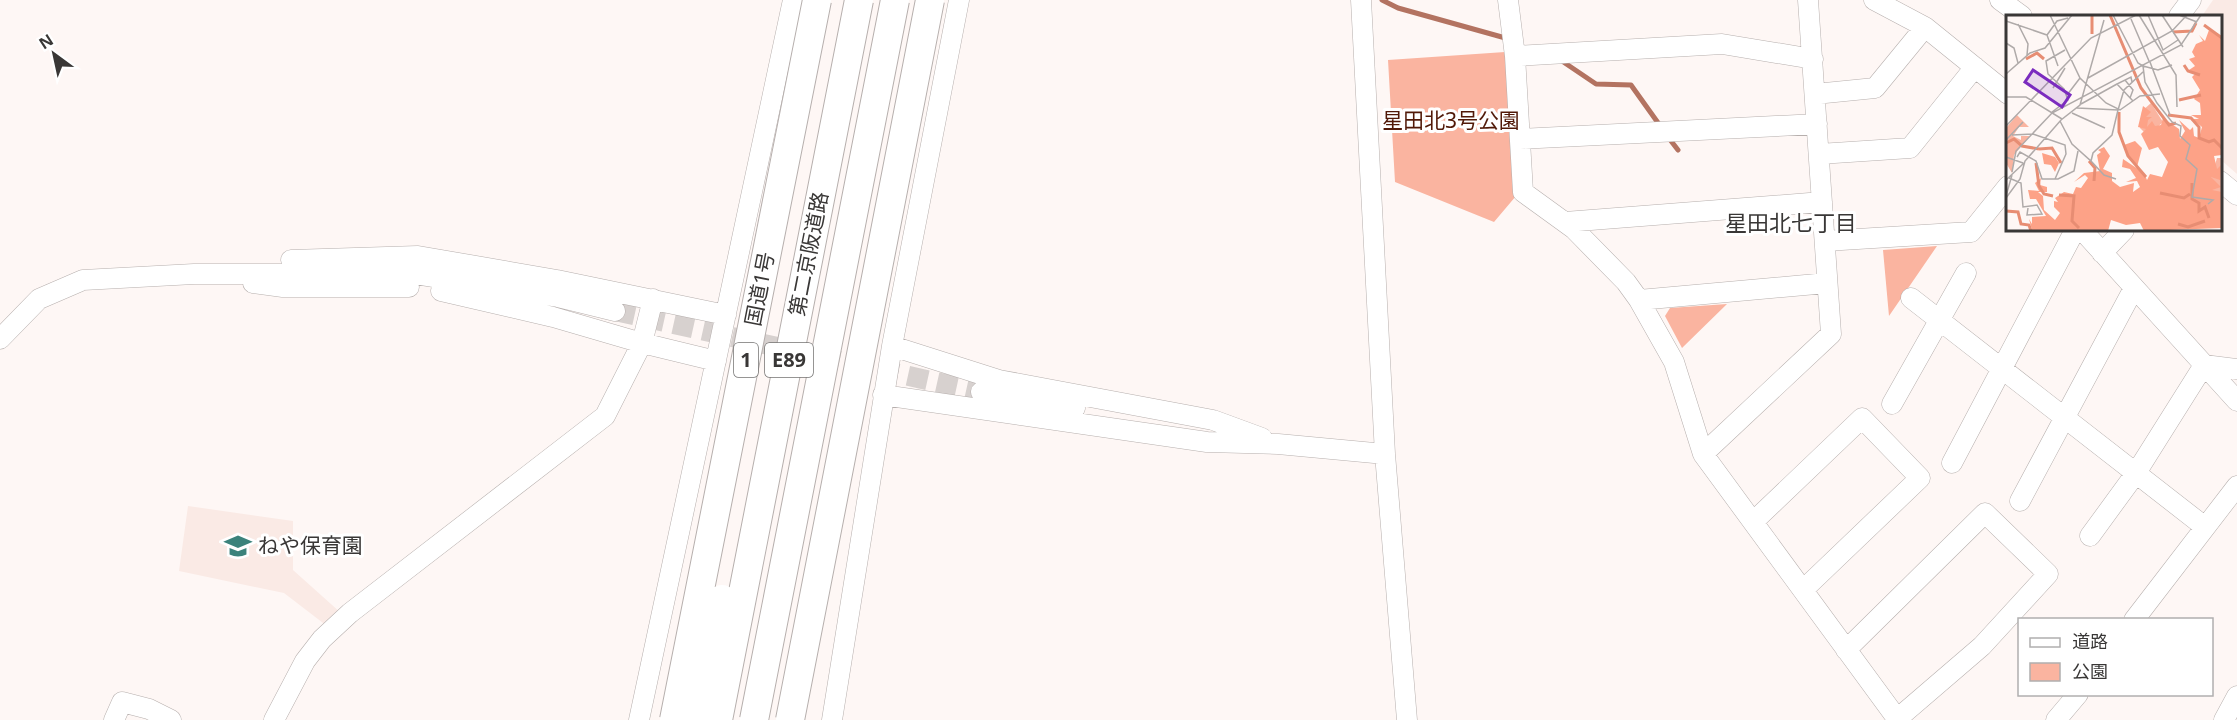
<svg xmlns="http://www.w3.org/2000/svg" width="2237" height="720" viewBox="0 0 2237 720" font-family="'Noto Sans','Noto Sans JP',sans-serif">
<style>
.built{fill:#faeae5}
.green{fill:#fab4a0}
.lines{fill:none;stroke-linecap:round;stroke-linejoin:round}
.stream{stroke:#b37361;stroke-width:5}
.minor-tunnel{stroke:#d7d1cf;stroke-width:20;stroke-dasharray:20 10;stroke-linecap:butt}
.minor-casing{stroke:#b6afad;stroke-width:21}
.minor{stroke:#fff;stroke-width:20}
.highway-bridge-casing{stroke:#b6afad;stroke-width:30;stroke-linecap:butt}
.highway-bridge{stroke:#fff;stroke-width:28}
.labels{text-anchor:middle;stroke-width:6;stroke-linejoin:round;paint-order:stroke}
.shield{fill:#fff;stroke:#747372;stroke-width:1.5}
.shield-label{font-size:20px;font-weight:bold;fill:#393736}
.park-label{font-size:21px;fill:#511908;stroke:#fff}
.street-label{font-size:21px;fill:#393736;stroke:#fff}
.poi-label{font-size:21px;fill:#393736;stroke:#fff;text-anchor:start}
.neighbourhood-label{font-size:22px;fill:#393736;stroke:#fff}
.inset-river{fill:none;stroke:#e78d73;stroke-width:3}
.inset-road{fill:none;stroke:#afaaa9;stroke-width:1.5}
.view{fill:#7b2cbf;fill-opacity:0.15;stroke:#7b2cbf;stroke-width:3}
.inset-edge{fill:none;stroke:#393736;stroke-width:3}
</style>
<rect width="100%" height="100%" fill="#fef7f5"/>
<path class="built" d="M2213,0H2237V174L2221,160L2220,16H2202Z
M188,506L293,521V570L341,613L327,626L284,593L179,571Z"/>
<path class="green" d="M1505,52L1516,196L1494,222L1395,182L1388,60Z
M1937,246L1889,316L1883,250Z
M1727,304L1682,348L1665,316L1670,308Z"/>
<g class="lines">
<path class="stream" d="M1382,0L1398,8L1509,39
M1559,59L1596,84L1631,85L1661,127
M1668,137L1678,150"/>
<path class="minor-tunnel" d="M615,311L981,392"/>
<defs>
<path id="minor" d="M1361,0L1385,454L1407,720
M1508,0L1515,56L1523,192L1574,229L1626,282L1639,300L1674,362L1703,454
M1808,0L1831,334L1703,454L1898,720
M1874,0L1925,27L2008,94
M2000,0L2022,16
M2179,16L2191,0
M1515,56L1722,44L1813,59
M1815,94L1875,88L1925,27
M1520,139L1817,124
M1819,154L1910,148L1975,67
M2220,181L2237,195
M1565,222L1822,202
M2082,230L2237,401
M1825,241L1971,232L2008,186
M2102,253L2124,230
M291,260L418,256L557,280L726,315
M253,283L283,287H409
M441,291L553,317L642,343L716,361
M1911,298L2205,527
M1639,300L1827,283
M0,339L39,299L83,280L194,274H414L558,297L615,311
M892,346L999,380L1213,420L1262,438
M981,392L1075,408
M883,395L1207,442L1278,444L1385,454
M1892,404L1966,273
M1952,463L2075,230
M2020,501L2134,288
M1753,522L1862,418L1920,478L1803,590
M2090,536L2136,473L2204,365L2237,369
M2134,620L2237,486
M1846,650L1985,513L2048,574L1982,646L1897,719
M114,720L122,702L149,709L171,720
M274,720L305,661L322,639L350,613L605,416L642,343L653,299
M639,720L793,0
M832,720L892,346L959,0
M2056,720L2078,694
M2224,720L2237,696"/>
</defs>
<use href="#minor" class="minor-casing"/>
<use href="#minor" class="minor"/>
<defs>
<path id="highway-bridge" d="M674,720L817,0
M696,720L722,599
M718,720L859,0
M754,720L895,0
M790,720L930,0"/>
</defs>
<use href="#highway-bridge" class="highway-bridge-casing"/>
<use href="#highway-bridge" class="highway-bridge"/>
</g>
<defs>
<symbol id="school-bare" viewBox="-9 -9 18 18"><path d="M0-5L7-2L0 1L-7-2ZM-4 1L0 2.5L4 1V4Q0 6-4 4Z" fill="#3b827b" stroke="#fff" stroke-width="2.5" paint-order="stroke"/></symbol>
</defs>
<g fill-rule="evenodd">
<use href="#school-bare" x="219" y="527" width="38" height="38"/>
</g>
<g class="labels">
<g class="shield">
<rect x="734" y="343" width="24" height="34" rx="4.5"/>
<rect x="765" y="343" width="48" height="34" rx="4.5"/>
</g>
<g class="shield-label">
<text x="746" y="367">1</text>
<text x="789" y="367">E89</text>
</g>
<g class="park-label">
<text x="1451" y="128">星田北3号公園</text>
</g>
<g class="street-label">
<text transform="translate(809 254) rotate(-79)" y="7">第二京阪道路</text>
<text transform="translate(760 289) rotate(-79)" y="7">国道1号</text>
</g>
<g class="poi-label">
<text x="258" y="553">ねや保育園</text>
</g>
<g class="neighbourhood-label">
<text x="1791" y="231">星田北七丁目</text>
</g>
</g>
<g transform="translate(2006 15)">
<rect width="216" height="216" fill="#fef7f5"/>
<path d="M145,88L157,107L146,117H138L134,113L136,96ZM11,100L23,112H13L7,121L15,125V121H24L8,140L6,158L0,148V113ZM211,143H216V177H206L205,163Z" fill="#fab4a0"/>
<path d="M203,15L216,23V140L208,141L211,154L216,149L214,165L205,162L215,172L206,175L216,177V213L138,216L134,208L120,210L105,205L102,216L26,215L23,204L26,209V202L40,201L30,184H24L22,175L33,176L29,168L35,163L34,170L41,172V177H32L37,181L38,195L49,205L54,198L48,192V186L52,187L49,183L58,177L67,179L70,172L75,173L82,163L79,160L68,167L78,158L94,156L91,140L95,137L92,135L98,132L104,141L97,154L106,158V166L114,172L128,168L127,177L134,172L131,166L120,167L130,163L124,154L116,152L117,144L138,158L141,165L144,159L156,162L162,147L152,132L143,135L135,119L140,114L132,112L137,91L145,97L140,102H146L142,105L141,112L146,106L149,111L155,110L157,103L173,114L174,124L179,116L173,105L184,115L187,112L188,121L193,123L196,112L186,104H193L185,100H195L194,88L188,84L194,75L186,62L190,58L183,55L189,51L183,44L189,42L186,37L190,29L197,26L193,20L199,26ZM129,126L136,133L131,152L121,141L118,130ZM36,138L49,142L53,148L49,157L45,150L38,149Z" fill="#fda287"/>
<path class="inset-river" d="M104,0L135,73L163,110L170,108M198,10L216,23M167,17L186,16L190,8M86,19V0M20,44L31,38L38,44M178,50L182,56L194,60M173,85L195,80M113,97V117L122,141L140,162M162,100L185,103L193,112V123L203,127L208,125L216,133M0,128L8,124L16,131L33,134M33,134L46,133L55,148M83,146L89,153L88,166M30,148L33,171L38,179L47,181M186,168V184L193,188V196L199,192L203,203M154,178L178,183L184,179M53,180L68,181L66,206L73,213M0,196L12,197L15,209L23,210L25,216M172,209L182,212L199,206"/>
<path class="inset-road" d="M44,0L74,63L100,88L114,95L134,81L154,79M107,0L132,48L137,51L139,67L151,88L166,107L175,111L174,121L184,130L180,144L191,154L186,182L207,185L202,189M133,0L170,60L171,92M142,0L157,35L172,25M156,0L177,32M173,0L191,7M125,4L143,46M0,6L41,20L51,6L62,3M12,9L22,29L21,40M41,20L52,51M0,28L8,33L12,48M144,47L164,100M137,51L152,55L166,50M0,59L24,38L39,33L66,0M82,63L166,16L181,0M119,65L127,75L124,83M126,67L125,62L111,69L127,86M47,73L59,53M61,80L74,63M0,82H20L56,104M75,89L111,69M71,93L112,95L118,75L138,56M46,97L62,85L58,74L42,59L40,46L59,35M66,98L99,113M54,106L66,129L85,146L87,138L106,120L112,95M0,111L85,23L130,0M6,120L27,119L59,130L60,139L49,164M0,125L17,107M0,142L17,148M11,142L14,137L30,146L36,164H52L68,156L72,136M85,146L98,160L110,164M6,157L10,136L46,98L175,30L195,0M3,163L15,168L17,192L31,190L36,199L21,200L22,193M0,165L18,148M0,181L6,160M0,183L14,164L19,146L55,105L74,90L98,5"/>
<path class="view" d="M27,55L64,80L56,92L19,67Z"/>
<rect width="216" height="216" class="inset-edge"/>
</g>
<rect x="2018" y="618" width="195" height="78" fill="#ffffff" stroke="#b0afaf" stroke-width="1.5"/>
<rect x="2030" y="638" width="30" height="9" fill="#ffffff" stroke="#b0afaf" stroke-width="1.5"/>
<text x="2072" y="648" font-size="18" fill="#393736">道路</text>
<rect x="2030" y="663" width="30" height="18" fill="#fab4a0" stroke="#b0afaf" stroke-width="1.5"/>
<text x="2072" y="678" font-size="18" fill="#393736">公園</text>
<g transform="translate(54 54) rotate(327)" stroke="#ffffff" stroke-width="4.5" paint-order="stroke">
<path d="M0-4.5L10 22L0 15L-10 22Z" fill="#393736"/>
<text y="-9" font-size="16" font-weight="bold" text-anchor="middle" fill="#393736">N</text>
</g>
</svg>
